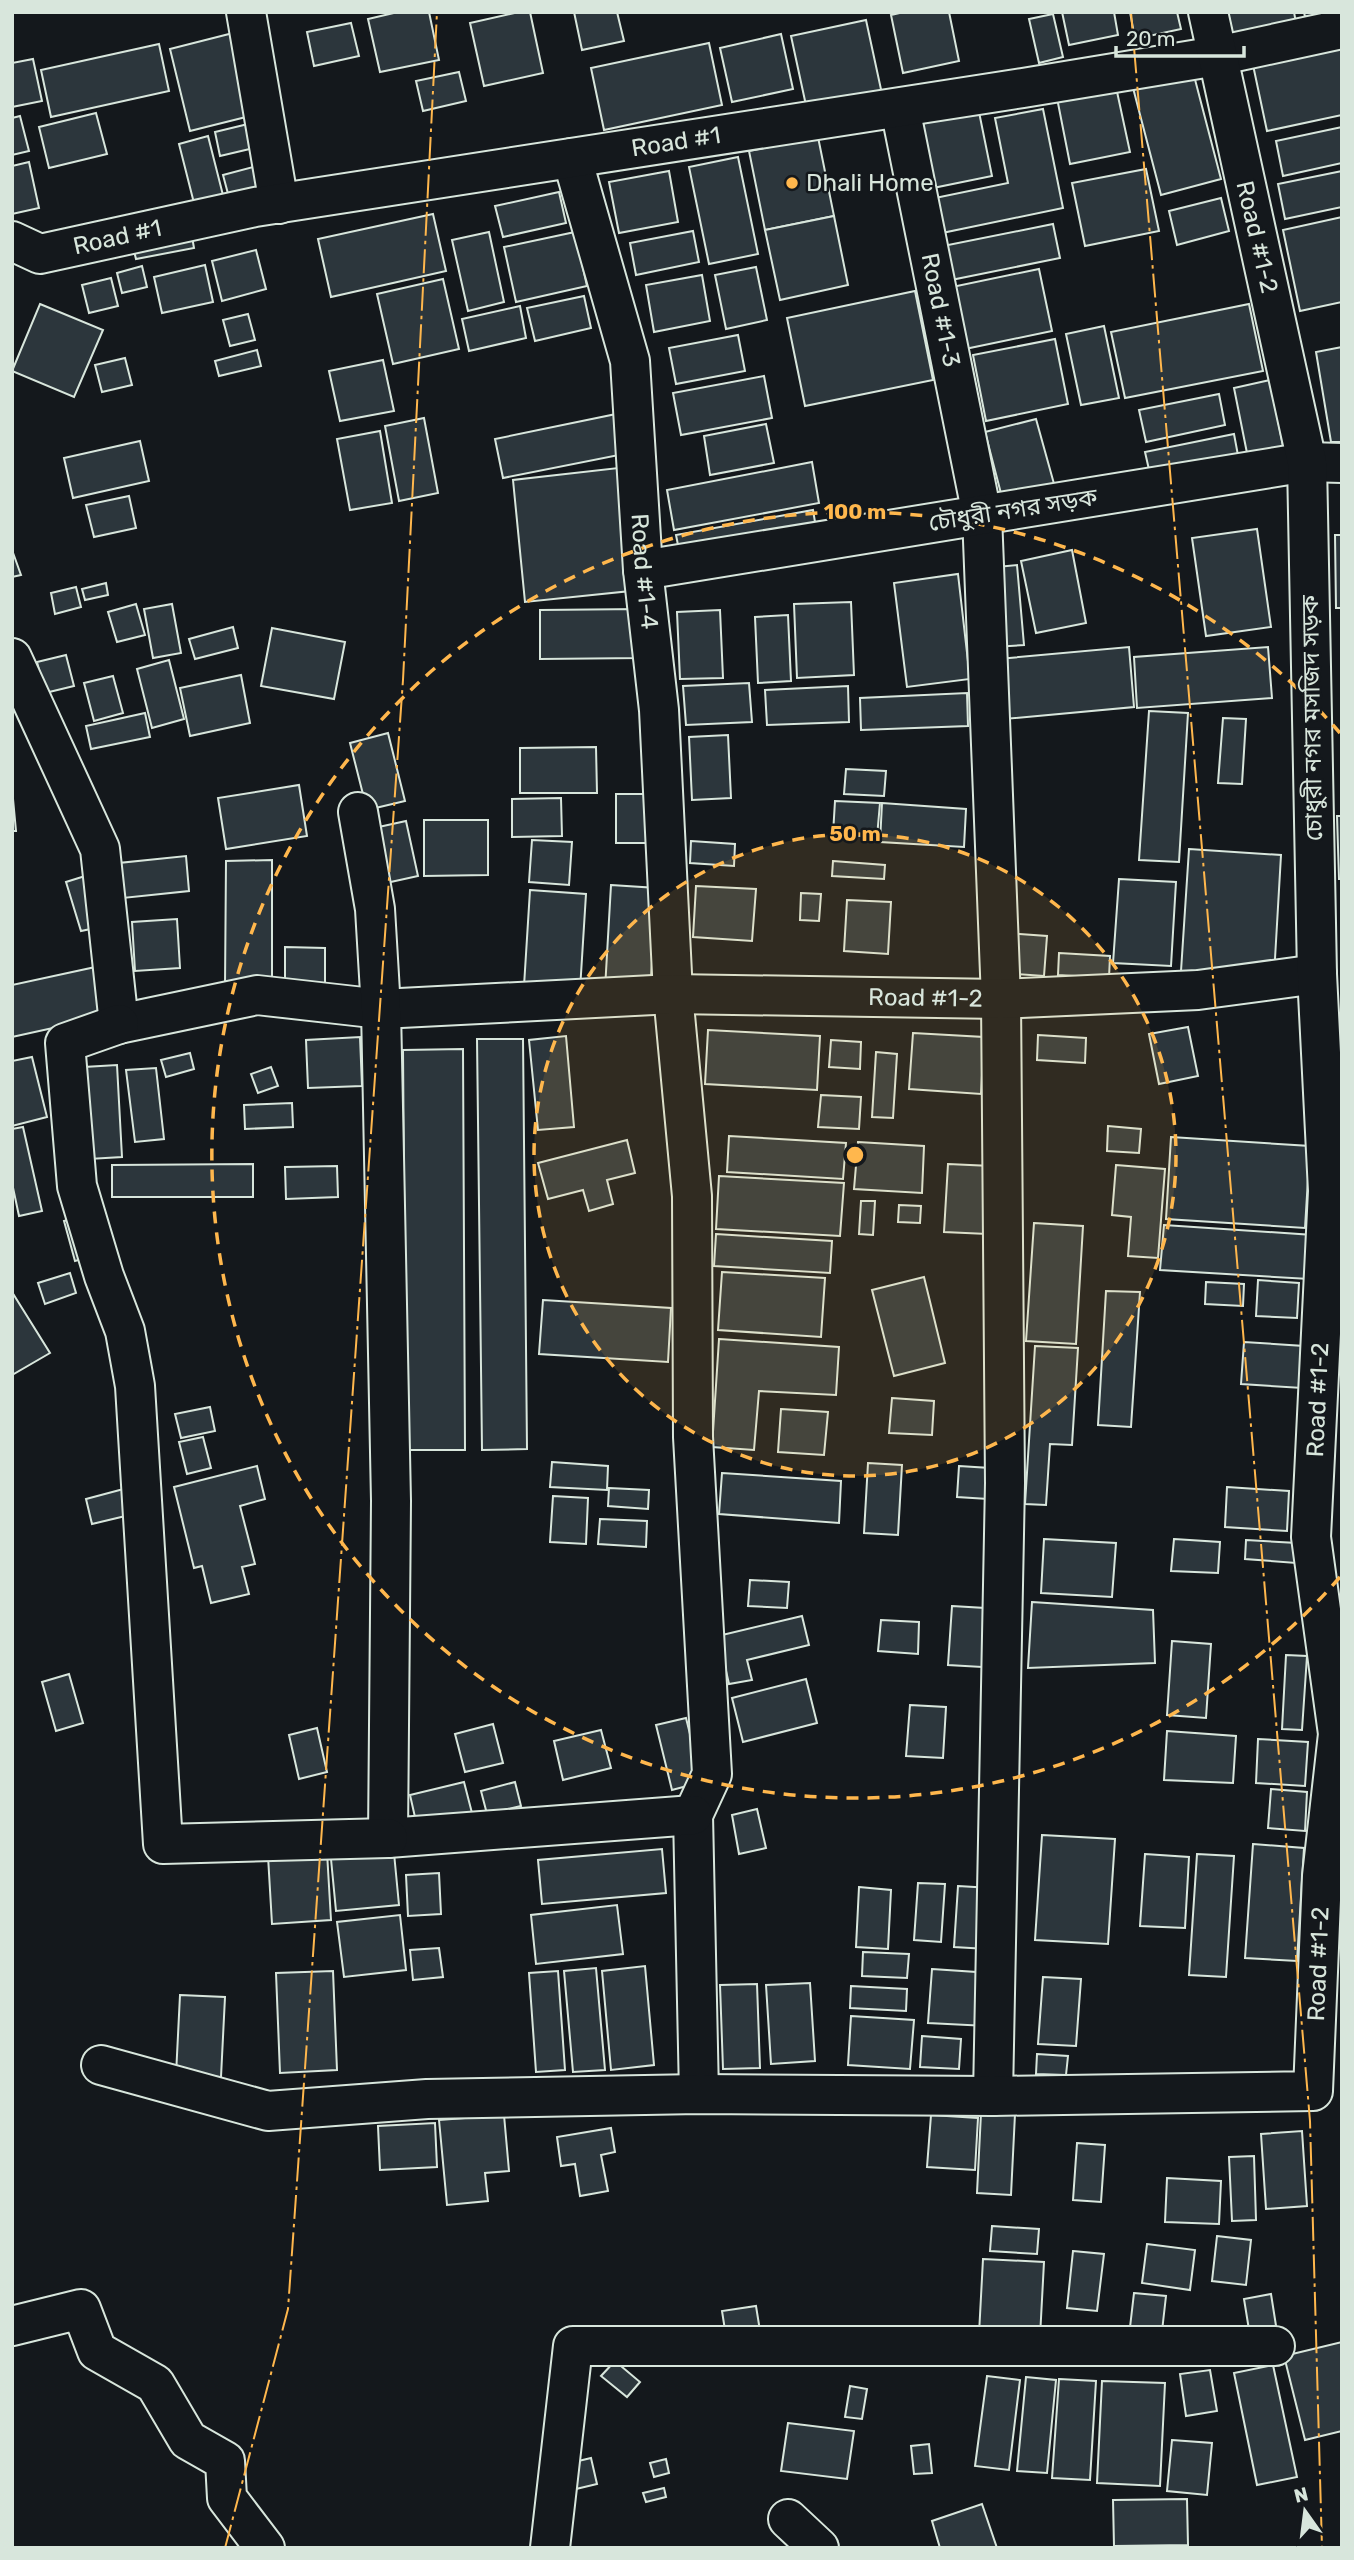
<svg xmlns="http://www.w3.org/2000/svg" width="1354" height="2560" font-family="Rubik,'Noto Sans Bengali',sans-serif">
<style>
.building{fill:#2c363c;stroke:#d8e6dc;stroke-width:2}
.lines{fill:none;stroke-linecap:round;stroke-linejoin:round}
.street-casing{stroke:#d8e6dc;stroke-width:42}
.street{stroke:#14181c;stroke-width:38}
.power{stroke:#ffb74d;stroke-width:2;stroke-dasharray:24 5 3.5 5;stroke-linecap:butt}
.ring{fill:none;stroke:#ffb74d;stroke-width:3.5;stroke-dasharray:12 9}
.poi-dot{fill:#ffb74d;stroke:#14181c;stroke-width:2.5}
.labels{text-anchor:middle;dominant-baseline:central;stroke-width:5;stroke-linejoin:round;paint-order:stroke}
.street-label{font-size:24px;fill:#d8e6dc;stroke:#14181c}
.poi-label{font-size:24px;fill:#d8e6dc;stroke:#14181c;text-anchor:start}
.centre{fill:#ffb74d;stroke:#14181c;stroke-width:3.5}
.ring-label{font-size:21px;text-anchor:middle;font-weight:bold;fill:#ffb74d;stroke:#14181c;stroke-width:5;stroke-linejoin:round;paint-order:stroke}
</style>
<rect width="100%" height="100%" fill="#14181c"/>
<g class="building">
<path d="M398 12H429L439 60 380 72 368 19Z"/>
<path d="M519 12H530L543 73 484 86 470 23Z"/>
<path d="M574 12H617L624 41 582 50Z"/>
<path d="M904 12H949L959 61 903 73 891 15Z"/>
<path d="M1062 12H1114L1118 35 1069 45Z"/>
<path d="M1130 12H1177L1181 29 1135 39Z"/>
<path d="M1228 12H1294L1296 23 1233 36Z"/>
<path d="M1304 12H1329L1305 17Z"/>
<path d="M1053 14 1063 57 1039 63 1029 19Z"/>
<path d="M866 20 882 94 807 110 791 36Z"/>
<path d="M351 23 359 56 314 66 307 32Z"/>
<path d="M233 33 254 115 190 131 170 49Z"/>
<path d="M781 34 793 89 732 102 720 48Z"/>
<path d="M709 43 722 105 604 130 591 68Z"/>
<path d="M159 44 169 91 51 117 41 70Z"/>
<path d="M1342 46V115L1267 131 1253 65Z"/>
<path d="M33 59 42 101 12 107V63Z"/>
<path d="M1192 68 1221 179 1161 195 1132 84Z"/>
<path d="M459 72 466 101 423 111 416 81Z"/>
<path d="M1116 87 1130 152 1070 164 1057 98Z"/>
<path d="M1043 109 1063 208 942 233 935 198 1008 183 995 118Z"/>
<path d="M979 112 992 176 933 188 920 124Z"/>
<path d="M96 113 107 154 49 168 39 127Z"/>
<path d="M20 116 29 151 12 155V118Z"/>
<path d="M248 124 254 148 220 156 215 132Z"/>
<path d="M1342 127V163L1283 176 1276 141Z"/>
<path d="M208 136 225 203 196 211 179 144Z"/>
<path d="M818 137 834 216 765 230 749 151Z"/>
<path d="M738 157 758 254 709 264 689 167Z"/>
<path d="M29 162 39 208 12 214V166Z"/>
<path d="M261 165 269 195 231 205 223 175Z"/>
<path d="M1146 169 1159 231 1085 246 1072 183Z"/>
<path d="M669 171 678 222 619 233 609 182Z"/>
<path d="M1342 171V207L1285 219 1278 184Z"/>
<path d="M559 192 566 223 503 237 495 206Z"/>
<path d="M1221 198 1229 231 1177 245 1169 211Z"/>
<path d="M433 214 446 271 331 297 318 239Z"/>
<path d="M834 216 848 285 780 300 765 230Z"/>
<path d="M1342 217V302L1300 311 1283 230Z"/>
<path d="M1053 224 1060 258 951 280 943 246Z"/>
<path d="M191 231 194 248 136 259 132 243Z"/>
<path d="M693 231 699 262 636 275 630 243Z"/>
<path d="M489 232 504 302 468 311 452 240Z"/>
<path d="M575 232 587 286 516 302 504 247Z"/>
<path d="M256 250 266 289 222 301 212 261Z"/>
<path d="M205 265 213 302 162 313 154 277Z"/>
<path d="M142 266 147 287 122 293 117 273Z"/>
<path d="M756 267 767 320 726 329 715 275Z"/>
<path d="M1039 269 1052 331 965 349 952 287Z"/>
<path d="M702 275 710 321 654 332 646 285Z"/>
<path d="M111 278 118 306 89 313 82 285Z"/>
<path d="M443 279 459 349 393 364 377 294Z"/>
<path d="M915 291 933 380 805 406 787 318Z"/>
<path d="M584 296 591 328 535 341 527 308Z"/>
<path d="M40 304 103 330 74 397 12 371Z"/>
<path d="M1249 304 1263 371 1125 398 1111 332Z"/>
<path d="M520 306 526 338 469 351 462 319Z"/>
<path d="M248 314 255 340 230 346 223 320Z"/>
<path d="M1104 326 1119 398 1081 405 1066 334Z"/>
<path d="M738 335 745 371 676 384 669 348Z"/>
<path d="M1055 339 1068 404 986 421 973 355Z"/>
<path d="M1342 347V442H1331L1316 352Z"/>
<path d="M257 350 261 366 219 376 215 361Z"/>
<path d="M125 358 132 385 102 392 95 365Z"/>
<path d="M383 360 394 411 340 421 329 371Z"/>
<path d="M764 376 772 418 681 435 673 393Z"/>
<path d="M1270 380 1284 451 1248 458 1234 388Z"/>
<path d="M1219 394 1225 425 1146 442 1139 410Z"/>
<path d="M621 413 629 453 503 478 495 439Z"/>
<path d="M424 418 438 493 399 501 385 426Z"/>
<path d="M1036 419 1056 491 1004 505 985 432Z"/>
<path d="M766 424 774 463 710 475 704 436Z"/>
<path d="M380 431 392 503 350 510 337 439Z"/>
<path d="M1234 434 1240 466 1152 483 1145 452Z"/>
<path d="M140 441 149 481 73 498 64 458Z"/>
<path d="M812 462 819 503 674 530 667 490Z"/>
<path d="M627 467 640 590 525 602 513 480Z"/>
<path d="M129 496 136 528 94 537 86 505Z"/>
<path d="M813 510 817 534 681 560 676 535Z"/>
<path d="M1257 529 1271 627 1206 636 1192 538Z"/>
<path d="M1335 535H1342V608H1336Z"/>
<path d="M12 550 21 575 12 577Z"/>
<path d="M1072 550 1086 623 1036 633 1021 561Z"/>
<path d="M1017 565 1024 645 994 647 987 568Z"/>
<path d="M958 574 970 679 907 687 894 583Z"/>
<path d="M106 583 108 595 85 600 82 589Z"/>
<path d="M76 587 81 607 55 614 51 593Z"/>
<path d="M851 602 854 675 797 678 794 604Z"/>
<path d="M136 604 145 635 117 642 108 612Z"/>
<path d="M172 604 181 653 153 658 144 609Z"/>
<path d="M640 609 641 658 540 659V610Z"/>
<path d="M720 610 723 678 680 679 677 612Z"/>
<path d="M788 615 791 681 758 683 755 617Z"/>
<path d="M233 627 238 648 195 659 189 639Z"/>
<path d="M272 628 345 642 334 699 261 686Z"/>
<path d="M1129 647 1134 707 993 720 987 660Z"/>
<path d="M1268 647 1272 698 1137 708 1134 657Z"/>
<path d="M66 655 74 686 45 693 37 662Z"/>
<path d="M169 660 184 719 152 728 137 669Z"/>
<path d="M241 675 250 723 190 736 180 688Z"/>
<path d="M113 676 123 713 94 721 84 683Z"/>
<path d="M749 683 752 722 686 725 683 686Z"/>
<path d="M848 686 849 722 767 725 765 690Z"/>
<path d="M967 693 968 726 861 730 860 698Z"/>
<path d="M1149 711 1188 713 1179 862 1139 860Z"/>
<path d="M145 713 150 737 91 749 86 726Z"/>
<path d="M1223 718 1246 719 1242 784 1218 783Z"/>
<path d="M388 733 405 801 367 810 350 743Z"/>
<path d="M728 735 731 798 692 800 689 737Z"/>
<path d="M596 747 597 793H520V748Z"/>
<path d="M846 769 886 771 884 796 844 794Z"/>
<path d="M299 785 307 836 226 849 218 798Z"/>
<path d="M12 788 16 831H12Z"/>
<rect x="616" y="794" width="36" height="49"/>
<path d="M561 798 562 836 512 837V799Z"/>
<path d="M835 801 880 803 877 837 833 834Z"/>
<path d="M882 803 966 809 964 847 880 842Z"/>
<path d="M1337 816H1342V879H1339Z"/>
<path d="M424 820H488V875L424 876Z"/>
<path d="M406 821 418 876 377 885 365 830Z"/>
<path d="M532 840 572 842 569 885 529 882Z"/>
<path d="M691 841 735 844 734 866 690 863Z"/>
<path d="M1189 849 1281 855 1274 976 1181 971Z"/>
<path d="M186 856 189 891 123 898 119 863Z"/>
<path d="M272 860V986H225L226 861Z"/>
<path d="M833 861 885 865 884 879 832 876Z"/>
<path d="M85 876 100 927 81 931 66 882Z"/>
<path d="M1119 879 1176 882 1171 966 1113 963Z"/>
<path d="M611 885 657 888 650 992 605 989Z"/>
<path d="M696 886 756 889 752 941 693 937Z"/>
<path d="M530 890 586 894 580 990 524 986Z"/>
<path d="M801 893 821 894 819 921 800 920Z"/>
<path d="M847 900 891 902 888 954 844 951Z"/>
<path d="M177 919 180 968 135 971 132 922Z"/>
<path d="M1006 933 1047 936 1044 976 1003 973Z"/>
<path d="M285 947 325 948V988H285Z"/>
<path d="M1059 953 1110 956 1109 978 1058 975Z"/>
<path d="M100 966 112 1015 12 1037V985Z"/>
<path d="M1188 1027 1198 1076 1159 1084 1149 1034Z"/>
<path d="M708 1030 820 1036 817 1090 705 1084Z"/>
<path d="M913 1033 984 1037 981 1094 909 1089Z"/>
<path d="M1038 1035 1086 1038 1085 1063 1037 1060Z"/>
<path d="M566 1036 574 1127 538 1130 529 1040Z"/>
<path d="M360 1037 362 1086 308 1088 306 1040Z"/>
<path d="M477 1039H523L527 1449 482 1450Z"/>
<path d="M831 1040 861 1042 860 1069 829 1067Z"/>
<path d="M463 1049 465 1450H406L403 1050Z"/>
<path d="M876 1052 897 1054 893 1118 872 1117Z"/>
<path d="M190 1053 194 1069 166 1077 161 1060Z"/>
<path d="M32 1057 47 1117 12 1126V1061Z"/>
<path d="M117 1065 122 1157 89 1159 84 1067Z"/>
<path d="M271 1067 278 1086 258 1093 251 1074Z"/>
<path d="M156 1068 164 1139 135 1142 126 1070Z"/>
<path d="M821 1095 861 1097 859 1129 818 1127Z"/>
<path d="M292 1103 293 1127 245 1129 244 1105Z"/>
<path d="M1108 1126 1141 1129 1139 1153 1107 1151Z"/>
<path d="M23 1127 42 1211 19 1216 12 1183V1129Z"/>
<path d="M729 1136 846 1143 843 1179 727 1172Z"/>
<path d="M1171 1137 1310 1146 1305 1228 1166 1219Z"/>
<path d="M627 1140 635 1173 607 1180 613 1204 589 1211 583 1190 548 1199 538 1163Z"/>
<path d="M858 1142 924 1146 922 1193 854 1189Z"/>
<path d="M253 1164V1197H112V1165Z"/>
<path d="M948 1164 991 1166 987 1234 944 1232Z"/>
<path d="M1116 1165 1165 1169 1158 1258 1128 1256 1131 1217 1112 1215Z"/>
<path d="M337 1166 338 1197 286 1199 285 1167Z"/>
<path d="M719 1176 844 1183 840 1236 716 1229Z"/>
<path d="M861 1201H875L873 1235 859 1234Z"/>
<path d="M899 1205 921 1206 920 1223 898 1222Z"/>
<path d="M82 1216 92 1256 75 1261 64 1221Z"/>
<path d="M1034 1223 1083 1226 1076 1344 1026 1341Z"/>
<path d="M1164 1225 1313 1235 1309 1279 1160 1270Z"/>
<path d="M716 1234 832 1241 830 1273 714 1266Z"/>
<path d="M722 1272 825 1278 821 1337 718 1330Z"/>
<path d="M70 1273 76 1293 45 1304 38 1283Z"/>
<path d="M924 1277 945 1363 894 1376 872 1290Z"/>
<path d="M1258 1280 1299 1283 1297 1318 1256 1316Z"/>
<path d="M1206 1282 1244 1284 1243 1306 1205 1304Z"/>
<path d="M1106 1291 1140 1292 1131 1427 1098 1425Z"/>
<path d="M12 1292 50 1353 12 1375Z"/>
<path d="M543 1300 671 1308 668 1362 539 1354Z"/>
<path d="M719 1339 839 1347 836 1395 759 1391 754 1450 712 1447Z"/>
<path d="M1244 1342 1304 1346 1302 1388 1241 1384Z"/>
<path d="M1035 1346 1078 1348 1072 1445 1050 1444 1046 1505 1025 1504Z"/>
<path d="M892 1398 934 1401 932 1435 889 1433Z"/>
<path d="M210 1407 215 1431 181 1438 175 1414Z"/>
<path d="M781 1409 828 1412 824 1455 778 1452Z"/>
<path d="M203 1437 211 1468 187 1474 179 1442Z"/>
<path d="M552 1462 608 1466 607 1490 550 1487Z"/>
<path d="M868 1463 902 1465 898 1535 864 1533Z"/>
<path d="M257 1466 265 1499 240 1506 255 1564 242 1567 249 1594 211 1603 202 1566 194 1568 174 1487Z"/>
<path d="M959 1466 990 1468 988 1499 957 1497Z"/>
<path d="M722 1473 841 1481 839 1523 719 1514Z"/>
<path d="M131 1487 138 1513 92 1524 86 1499Z"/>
<path d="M1227 1487 1289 1491 1287 1531 1225 1527Z"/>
<path d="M609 1488 649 1490 648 1509 608 1506Z"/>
<path d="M553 1496 588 1498 586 1544 550 1542Z"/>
<path d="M600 1519 647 1521 646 1547 598 1544Z"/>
<path d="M1044 1539 1116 1543 1112 1597 1041 1593Z"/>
<path d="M1174 1539 1220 1542 1218 1573 1171 1571Z"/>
<path d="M1246 1540 1297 1543 1296 1563 1245 1559Z"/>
<path d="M750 1580 789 1582 787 1608 748 1606Z"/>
<path d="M1032 1602 1153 1610 1155 1663 1028 1668Z"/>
<path d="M952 1606 985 1608 982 1667 948 1665Z"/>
<path d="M802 1616 809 1645 747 1660 752 1680 729 1684 718 1636Z"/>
<path d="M881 1620 919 1622 918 1654 878 1651Z"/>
<path d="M1172 1641 1211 1644 1206 1718 1167 1715Z"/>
<path d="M1286 1655 1307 1656 1302 1730 1282 1729Z"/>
<path d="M69 1674 83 1723 56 1731 42 1682Z"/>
<path d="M806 1679 817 1723 743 1742 732 1698Z"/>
<path d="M910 1705 946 1707 943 1758 906 1756Z"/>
<path d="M686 1718 702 1782 672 1790 656 1725Z"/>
<path d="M493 1724 503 1763 465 1772 455 1734Z"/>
<path d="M317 1728 327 1772 299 1779 289 1735Z"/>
<path d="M601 1730 611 1768 563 1780 554 1741Z"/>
<path d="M1167 1731 1236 1736 1233 1783 1164 1780Z"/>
<path d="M1258 1739 1308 1742 1305 1786 1256 1783Z"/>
<path d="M464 1782 472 1813 417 1826 410 1795Z"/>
<path d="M515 1782 521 1806 487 1814 481 1791Z"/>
<path d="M1271 1789 1307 1792 1305 1831 1268 1828Z"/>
<path d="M757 1809 766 1848 739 1854 732 1815Z"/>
<path d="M1042 1835 1115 1839 1108 1944 1035 1940Z"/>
<path d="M1253 1844 1304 1848 1297 1961 1245 1958Z"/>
<path d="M662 1849 666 1893 542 1904 538 1860Z"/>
<path d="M327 1852 331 1920 272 1924 268 1856Z"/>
<path d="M394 1853 399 1905 336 1911 331 1859Z"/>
<path d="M1145 1854 1189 1857 1185 1928 1140 1926Z"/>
<path d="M1197 1854 1234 1856 1226 1977 1189 1975Z"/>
<path d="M439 1873 441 1914 408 1916 406 1875Z"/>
<path d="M918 1883 945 1884 941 1942 914 1940Z"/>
<path d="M958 1886 991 1888 987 1949 954 1947Z"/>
<path d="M859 1887 891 1890 888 1949 856 1947Z"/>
<path d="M617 1905 623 1954 536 1964 531 1915Z"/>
<path d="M400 1915 406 1970 344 1977 337 1922Z"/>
<path d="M439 1948 443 1977 413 1980 410 1950Z"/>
<path d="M863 1952 909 1954 907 1978 862 1976Z"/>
<path d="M645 1966 654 2065 611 2070 602 1971Z"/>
<path d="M596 1968 605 2070 573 2072 564 1971Z"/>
<path d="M932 1969 991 1973 987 2026 928 2023Z"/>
<path d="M333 1971 337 2070 280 2073 276 1973Z"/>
<path d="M558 1971 565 2070 536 2072 529 1973Z"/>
<path d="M1043 1977 1081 1979 1076 2046 1038 2044Z"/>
<path d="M810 1983 815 2061 771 2064 766 1985Z"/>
<path d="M757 1984 760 2068 723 2069 720 1985Z"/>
<path d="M851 1986 907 1989 906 2011 850 2008Z"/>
<path d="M180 1995 225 1997 221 2077 176 2075Z"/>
<path d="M851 2016 914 2020 910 2069 848 2065Z"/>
<path d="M922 2036 961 2039 959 2069 920 2067Z"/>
<path d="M1037 2054 1068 2056 1066 2075 1036 2074Z"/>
<path d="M981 2113 1015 2114 1011 2195 977 2193Z"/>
<path d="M504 2115 509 2171 485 2173 488 2201 447 2205 439 2120Z"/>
<path d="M931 2115 978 2118 975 2170 927 2167Z"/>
<path d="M435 2123 437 2167 380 2170 378 2126Z"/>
<path d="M611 2128 615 2152 601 2155 608 2191 580 2196 575 2164 561 2166 557 2137Z"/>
<path d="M1302 2131 1307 2206 1266 2209 1261 2134Z"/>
<path d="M1077 2143 1105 2145 1101 2202 1073 2200Z"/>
<path d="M1254 2156 1256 2220 1232 2221 1229 2157Z"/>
<path d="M1167 2178 1221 2181 1219 2224 1165 2222Z"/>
<path d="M992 2226 1039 2229 1037 2254 990 2251Z"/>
<path d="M1217 2236 1251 2240 1246 2285 1212 2281Z"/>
<path d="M1147 2244 1195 2250 1190 2290 1142 2283Z"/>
<path d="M1073 2251 1104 2254 1097 2311 1067 2308Z"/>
<path d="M983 2259 1044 2262 1040 2337 979 2334Z"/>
<path d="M1134 2293 1166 2296 1161 2340 1129 2336Z"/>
<path d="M1271 2294 1277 2332 1250 2336 1244 2299Z"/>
<path d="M756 2306 761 2337 727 2343 722 2311Z"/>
<path d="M1342 2342V2431L1305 2440 1284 2356Z"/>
<path d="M615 2361 640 2382 627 2397 601 2376Z"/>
<path d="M1273 2365 1297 2477 1257 2485 1234 2373Z"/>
<path d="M1210 2370 1217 2411 1186 2416 1180 2374Z"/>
<path d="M987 2376 1020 2380 1009 2470 975 2466Z"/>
<path d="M1026 2377 1056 2380 1047 2473 1017 2471Z"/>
<path d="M1059 2379 1096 2381 1090 2480 1052 2478Z"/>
<path d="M1102 2381 1165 2383 1160 2486 1097 2483Z"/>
<path d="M850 2386 867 2389 862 2419 845 2417Z"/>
<path d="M788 2423 854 2431 847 2479 781 2471Z"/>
<path d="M1172 2440 1212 2443 1207 2495 1167 2491Z"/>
<path d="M929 2444 932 2473 914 2474 911 2446Z"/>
<path d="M591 2458 597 2484 576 2489 570 2463Z"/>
<path d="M666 2459 669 2473 654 2477 650 2463Z"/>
<path d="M664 2488 666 2497 646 2502 643 2493Z"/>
<path d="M1187 2499 1188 2545 1114 2546 1113 2500Z"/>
<path d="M982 2504 997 2548H940L932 2521Z"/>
</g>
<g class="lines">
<defs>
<g id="street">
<path d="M246 12 279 204"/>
<path id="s1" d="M900 108 982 515 1001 999 1005 1483 993 2096"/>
<path id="s2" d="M572 158 630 361 643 570 659 710 673 994 692 1196 693 1437 712 1774 693 1815 699 2094"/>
<path id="s3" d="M12 241 40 254 255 207 1023 88 1217 56 1342 29"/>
<path d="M643 570 1307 462 1342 463"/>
<path id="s4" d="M12 658 100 849 119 1024 257 995 381 1009 673 994 1001 999 1198 990 1317 974"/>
<path d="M358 812 375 909 381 1009 391 1501 388 1838 693 1815"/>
<path d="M119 1024 65 1043 77 1186 104 1276 125 1331 135 1386 163 1844 388 1838"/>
<path id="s5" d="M101 2065 268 2111 427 2099 699 2094 993 2096 1313 2091 1322 1876 1338 1734 1311 1537 1328 1191 1317 974 1307 462 1208 12"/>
<path d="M12 2326 81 2309 97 2351 155 2384 188 2440 225 2461 227 2498 265 2548"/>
<path d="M788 2519 819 2548"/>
<path d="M550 2548 573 2346H1275"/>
</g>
</defs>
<use href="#street" class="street-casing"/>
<use href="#street" class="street"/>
<g class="power">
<path d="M1131 12 1310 2121 1322 2548"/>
<path d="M225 2548 288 2309 403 680 437 12"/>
</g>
</g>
<circle cx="855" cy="1155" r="321" fill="#ffb74d" fill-opacity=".12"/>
<g class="ring">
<circle cx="855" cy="1155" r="321"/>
<path d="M1340 1577A643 643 0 1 1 1340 733"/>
</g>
<circle class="poi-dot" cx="792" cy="183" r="7"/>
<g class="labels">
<g class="street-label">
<text stroke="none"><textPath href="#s3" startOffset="677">Road #1</textPath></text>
<text stroke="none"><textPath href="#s3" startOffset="110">Road #1</textPath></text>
<text transform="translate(1257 237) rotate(77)">Road #1-2</text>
<text stroke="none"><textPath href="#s1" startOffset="206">Road #1-3</textPath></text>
<text transform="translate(1013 510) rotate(-9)">চৌধুরী নগর সড়ক</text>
<text stroke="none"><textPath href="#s2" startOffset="422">Road #1-4</textPath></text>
<text transform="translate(1312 718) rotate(-91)">চোধুরী নগর মসজিদ সড়ক</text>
<text stroke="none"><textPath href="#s4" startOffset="1197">Road #1-2</textPath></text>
<text stroke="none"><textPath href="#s5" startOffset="1913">Road #1-2</textPath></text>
<text stroke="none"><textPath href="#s5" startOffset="1346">Road #1-2</textPath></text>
</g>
<g class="poi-label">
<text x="806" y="183">Dhali Home</text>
</g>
</g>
<circle cx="855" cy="1155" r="10" class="centre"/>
<g class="ring-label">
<text x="855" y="519">100 m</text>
<text x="855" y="841">50 m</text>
</g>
<rect width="1354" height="2560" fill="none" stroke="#d8e6dc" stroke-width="28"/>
<g transform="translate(1305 2511) rotate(346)" stroke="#14181c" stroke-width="5" paint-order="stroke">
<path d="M0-5L12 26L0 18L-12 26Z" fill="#d8e6dc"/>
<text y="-10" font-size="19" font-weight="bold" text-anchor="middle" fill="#d8e6dc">N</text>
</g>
<path d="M1116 46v10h128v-10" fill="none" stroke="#d8e6dc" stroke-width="3.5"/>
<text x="1126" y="46" font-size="21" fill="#d8e6dc" stroke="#14181c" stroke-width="5" paint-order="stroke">20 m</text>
</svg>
